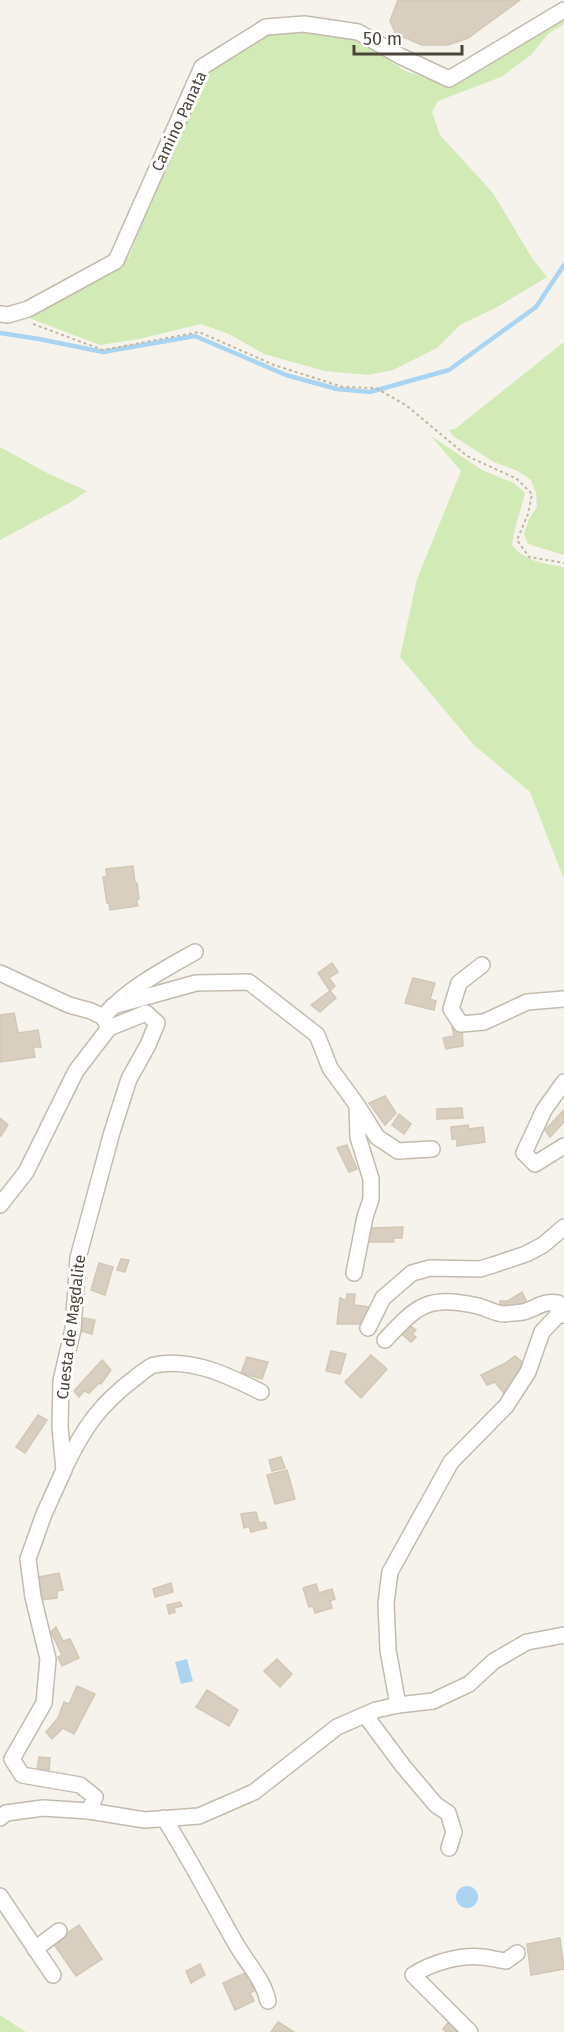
<svg xmlns="http://www.w3.org/2000/svg" width="564" height="2032" font-family="'Fira Sans',sans-serif">
<style>
.green{fill:#d2eab5}
.water{fill:#a9d4f2}
.lines{fill:none;stroke-linecap:round;stroke-linejoin:round}
.stream{stroke:#a9d4f2;stroke-width:4.5}
.building{fill:#d8cfc1;stroke:#d3c7b4;stroke-width:1.5}
.minor-casing{stroke:#c2bbae;stroke-width:18}
.path{stroke:#c4b79f;stroke-width:2;stroke-dasharray:3 3;stroke-linecap:butt}
.minor{stroke:#fff;stroke-width:15}
.labels{text-anchor:middle;dominant-baseline:central;stroke-width:6;stroke-linejoin:round;paint-order:stroke}
.street-label{font-size:16px;fill:#4b4439;stroke:#fff}
</style>
<rect width="100%" height="100%" fill="#f6f3ec"/>
<g class="green">
<path d="M564 14V24L548 34 531 55 501 77 438 101 432 112 440 135 493 193 532 258 547 277 497 307 460 325 437 348 393 370 368 375 325 371 264 354 229 334 201 324 139 339 100 345 24 316 129 257 157 179 208 74 242 47 266 36 305 29 355 37 405 71 447 85 484 69Z"/>
<path d="M564 342V555L528 544 524 534 529 519 537 507 536 493 531 480 518 471 494 462 453 436 449 430 455 429Z"/>
<path d="M431 436 482 470 514 483 525 493C521 511 514 527 512 545 524 561 545 564 564 567V879L530 792 474 745 400 657 417 579 461 471Z"/>
<path d="M0 447 49 474 87 491 71 502 0 540Z"/>
<path d="M0 2015 26 2032H0Z"/>
</g>
<g class="water">
<path d="M187 1659 193 1681 181 1684 175 1662Z"/>
<circle cx="467" cy="1897" r="11"/>
</g>
<g class="lines">
<path class="stream" d="M0 333 39 339 103 352 195 336 286 375 337 389 370 392 449 370 536 307 564 265"/>
</g>
<g class="building">
<path d="M398 0H520L468 38 448 45H422L396 34 390 21Z"/>
<path d="M133 866 135 883H137L139 899H136L138 906 110 910 109 903H107L103 877 107 876 106 869Z"/>
<path d="M332 963 338 972 329 978 335 986 330 991 318 973Z"/>
<path d="M413 978 435 983 430 999 436 1001 434 1010 405 1003Z"/>
<path d="M330 991 336 998 320 1012 311 1005Z"/>
<path d="M14 1013 18 1033 38 1030 41 1047H33L35 1057 0 1062V1015Z"/>
<path d="M452 1027 462 1028 463 1046 446 1049 443 1038 454 1036Z"/>
<path d="M385 1096 396 1113 385 1125 369 1103Z"/>
<path d="M462 1108 463 1118 437 1119V1109Z"/>
<path d="M563 1111 564 1122 550 1137 545 1130Z"/>
<path d="M399 1114 411 1124 404 1134 392 1125Z"/>
<path d="M0 1118 8 1125 1 1136H0Z"/>
<path d="M468 1125 469 1129 483 1127 485 1142 457 1146V1139H452L451 1127Z"/>
<path d="M347 1145 357 1169 349 1172 337 1148Z"/>
<path d="M403 1227 402 1238H393L394 1242H366L369 1228Z"/>
<path d="M121 1259 129 1260 125 1272 117 1270Z"/>
<path d="M99 1263 113 1267 105 1295 91 1290Z"/>
<path d="M522 1292 528 1304 500 1310V1301H508Z"/>
<path d="M347 1294H355L354 1305 369 1307 366 1324H337L340 1298 346 1301Z"/>
<path d="M84 1318 95 1320 92 1334 81 1331Z"/>
<path d="M407 1323 416 1330 412 1334 416 1337 411 1342 399 1332Z"/>
<path d="M331 1351 346 1354 340 1374 326 1371Z"/>
<path d="M371 1355 387 1369 361 1398 345 1382Z"/>
<path d="M515 1356 525 1364 506 1396 495 1382 487 1385 481 1375 504 1364Z"/>
<path d="M247 1357 268 1362 262 1379 241 1373Z"/>
<path d="M102 1360 111 1370 101 1384 99 1383 89 1393 84 1391 79 1397 74 1391Z"/>
<path d="M38 1415 47 1420 25 1453 16 1447Z"/>
<path d="M281 1457 285 1468 272 1471 269 1460Z"/>
<path d="M287 1470 295 1499 275 1504 267 1475Z"/>
<path d="M256 1512 259 1523 265 1522 267 1528 251 1532 249 1526 244 1528 241 1514Z"/>
<path d="M59 1573 63 1590 57 1591V1598L41 1600 38 1577Z"/>
<path d="M171 1583 173 1592 155 1597 153 1589Z"/>
<path d="M316 1584 319 1593 332 1589 335 1599 330 1601 332 1608 315 1613 313 1606 309 1607 303 1588Z"/>
<path d="M180 1602 182 1606 174 1608 175 1612 169 1614 167 1605Z"/>
<path d="M56 1627 63 1641 70 1639 79 1658 62 1666 58 1657 62 1655 51 1632Z"/>
<path d="M277 1659 292 1674 280 1687 264 1671Z"/>
<path d="M77 1686 95 1694 74 1734 63 1728 52 1739 46 1732 58 1718 64 1702 69 1704Z"/>
<path d="M207 1690 238 1710 229 1726 196 1707Z"/>
<path d="M39 1757 50 1758 49 1770 37 1769Z"/>
<path d="M79 1925 102 1959 76 1976 53 1943Z"/>
<path d="M560 1938 564 1969 531 1975 527 1944Z"/>
<path d="M200 1964 205 1975 191 1983 186 1971Z"/>
<path d="M247 1972 257 1989 250 1993 254 2001 235 2010 223 1983Z"/>
<path d="M450 2020 462 2032H446L443 2029Z"/>
<path d="M278 2022 294 2032H271Z"/>
</g>
<g class="lines">
<defs>
<g id="minor">
<path d="M0 314 8 315 28 309 116 261 202 67 266 27 304 24 358 32 400 56 449 79 564 10"/>
<path d="M482 965 459 983 451 1009 461 1024 484 1022 527 1002 564 999"/>
<path d="M0 973 69 1005 91 1011 103 1017"/>
<path d="M113 1006 196 983 249 982 317 1035 330 1068 357 1105 377 1137 398 1151 432 1149"/>
<path d="M109 1028 103 1017C127 989 163 970 195 952"/>
<path d="M564 1082 544 1110 524 1153 535 1164 564 1146"/>
<path d="M0 1205 26 1172 76 1071 109 1028 146 1013 157 1023 148 1045 129 1079 112 1132 78 1258 73 1329 61 1381 60 1427 64 1470 44 1514 28 1559 33 1597 48 1659 44 1703 12 1759 22 1775 80 1785 95 1797 89 1811"/>
<path d="M354 1273 365 1217 371 1199V1179L358 1137 357 1108"/>
<path d="M368 1328 383 1298 412 1273 430 1268 480 1269 493 1265 526 1254 543 1245 564 1227"/>
<path d="M385 1340C418 1305 427 1295 478 1306 486 1308 496 1314 504 1314 510 1313 517 1313 523 1312 535 1309 544 1300 558 1303V1315"/>
<path d="M64 1469C83 1429 99 1405 135 1378 140 1374 148 1367 154 1365 191 1357 229 1376 261 1392"/>
<path d="M398 1705 388 1650 386 1603 390 1572 451 1462 506 1406 528 1372 542 1332 558 1315H564"/>
<path d="M365 1715 403 1766 436 1805 448 1813 454 1832 449 1848"/>
<path d="M0 1818 6 1813 43 1808 89 1811 145 1820 199 1816 254 1792 337 1727 376 1710 398 1705 433 1701 469 1684 494 1661 527 1642 564 1635"/>
<path d="M164 1818C190 1859 212 1902 236 1944 247 1963 263 1979 268 2001"/>
<path d="M0 1896 53 1975"/>
<path d="M35 1949 59 1931"/>
<path d="M470 2032 413 1975C431 1963 461 1954 483 1957 490 1958 498 1960 506 1961L517 1953"/>
</g>
</defs>
<use href="#minor" class="minor-casing"/>
<path class="path" d="M33 324 103 350 199 332 274 365 343 387 376 388 407 406 467 456 517 479 532 494 528 514 517 540 529 557 564 563"/>
<use href="#minor" class="minor"/>
</g>
<g class="labels">
<g class="street-label">
<text transform="translate(179 121) rotate(-65)">Camino Panata</text>
<text transform="translate(71 1327) rotate(-83)">Cuesta de Magdalite</text>
</g>
</g>
<path d="M354 45v9h108v-9" fill="none" stroke="#4b4439" stroke-width="3"/>
<text x="363" y="45" font-size="18" fill="#4b4439" stroke="#ffffff" stroke-width="4.5" paint-order="stroke">50 m</text>
</svg>
